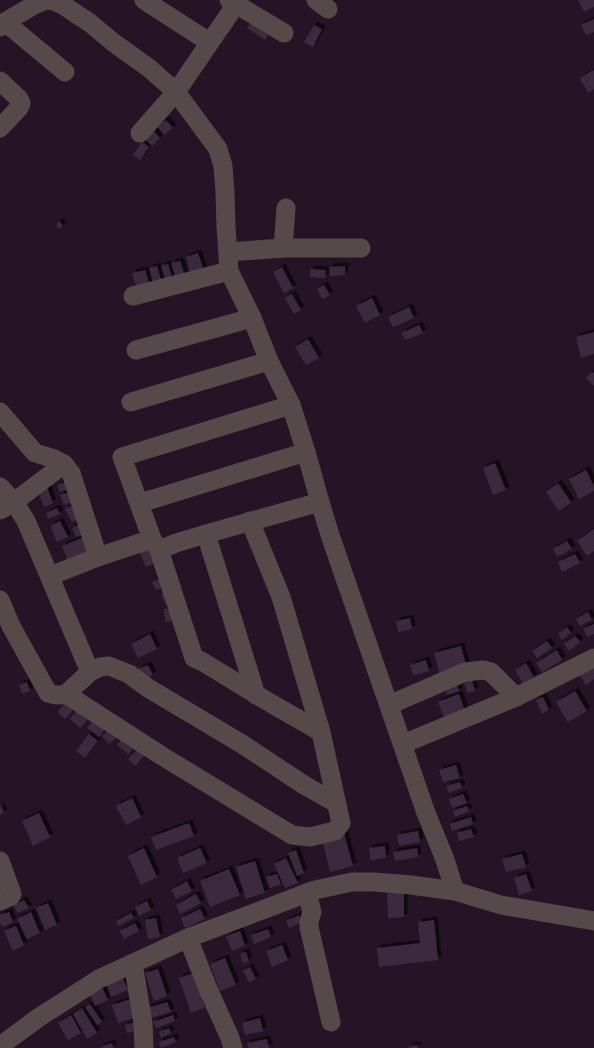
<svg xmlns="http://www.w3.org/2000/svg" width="594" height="1048" font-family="Roboto,sans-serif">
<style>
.building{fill:#3b2a3d;filter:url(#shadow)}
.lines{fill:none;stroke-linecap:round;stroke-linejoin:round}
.minor{stroke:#56494a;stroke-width:19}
</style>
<defs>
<filter id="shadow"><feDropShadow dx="3.5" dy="-3.5" stdDeviation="0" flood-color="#0009"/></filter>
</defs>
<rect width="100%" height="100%" fill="#251425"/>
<g class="building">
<path d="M578 0H594V7L584 12Z"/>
<path d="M594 19V32L586 35 581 25Z"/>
<path d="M253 20 270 32 265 40 247 28Z"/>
<path d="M314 25 322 29 313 47 304 42Z"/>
<path d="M593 70 594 72V89L588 93 580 78Z"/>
<path d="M166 120 173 128 164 135 157 126Z"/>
<path d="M152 129 160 138 152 146 143 137Z"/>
<path d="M142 142 149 147 140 160 133 155Z"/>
<path d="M59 221 63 226 59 229 56 225Z"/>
<path d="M198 253 204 271 191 275 186 257Z"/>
<path d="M180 261 185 276 176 279 171 263Z"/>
<path d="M168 264 173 280 166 282 161 266Z"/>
<path d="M157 266 162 283 154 286 149 268Z"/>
<path d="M345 266V275L330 276 329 267Z"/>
<path d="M282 267 293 288 284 293 273 272Z"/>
<path d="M310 269 326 270 325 278 310 277Z"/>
<path d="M145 270 150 286 137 289 132 273Z"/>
<path d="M324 285 330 295 322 299 317 289Z"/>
<path d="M292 294 301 310 294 314 285 298Z"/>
<path d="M372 298 380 315 365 323 356 306Z"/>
<path d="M409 307 414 318 393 327 388 317Z"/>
<path d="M419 325 423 333 405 340 401 333Z"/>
<path d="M594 332V354L581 358 576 337Z"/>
<path d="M308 339 319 358 306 365 295 347Z"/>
<path d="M592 372 594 373V386L586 378Z"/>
<path d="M495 463 506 490 493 495 483 468Z"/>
<path d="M586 470 594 486V491L579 499 569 479Z"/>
<path d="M68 481 71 488 60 492 57 485Z"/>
<path d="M558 483 571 502 559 511 546 492Z"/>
<path d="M47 487 53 503 44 507 38 491Z"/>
<path d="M72 491 75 501 64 505 60 495Z"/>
<path d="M75 504 81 517 72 522 65 509Z"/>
<path d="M57 508 60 514 48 519 46 513Z"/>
<path d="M60 521 68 537 57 542 50 526Z"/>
<path d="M85 523 89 532 76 537 72 528Z"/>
<path d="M594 529V551L587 556 577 541Z"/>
<path d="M89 535 95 549 68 561 62 546Z"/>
<path d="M567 541 572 549 557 557 553 549Z"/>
<path d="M147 544 155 563 146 567 138 548Z"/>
<path d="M575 554 580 563 562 572 558 562Z"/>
<path d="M163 577 167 586 156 590 152 582Z"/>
<path d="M168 592 172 602 166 605 161 594Z"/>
<path d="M174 608 175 621 165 622 164 609Z"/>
<path d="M588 612 592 620 580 626 576 619Z"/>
<path d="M410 618 412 629 398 632 396 621Z"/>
<path d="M594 624V634L587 637 583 629Z"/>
<path d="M567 627 571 633 562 640 558 634Z"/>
<path d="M150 634 157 649 138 658 131 644Z"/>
<path d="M575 636 580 642 569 651 564 644Z"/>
<path d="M547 641 552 648 537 658 532 651Z"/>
<path d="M461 646 467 668 440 675 434 653Z"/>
<path d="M557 650 562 660 542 672 536 663Z"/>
<path d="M426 660 429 671 413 675 410 665Z"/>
<path d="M526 663 534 677 523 684 515 670Z"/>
<path d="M148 665 153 675 143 680 138 669Z"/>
<path d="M594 665V679L586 685 579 675Z"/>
<path d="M472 680 475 691 467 693 464 682Z"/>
<path d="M27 682 30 691 22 694 19 685Z"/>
<path d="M457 684 459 691 447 695 445 687Z"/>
<path d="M575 691 587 711 568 722 556 702Z"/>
<path d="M459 694 466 714 446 722 438 702Z"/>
<path d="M543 697 549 710 542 714 536 700Z"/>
<path d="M67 701 75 708 65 719 57 712Z"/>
<path d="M80 707 91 716 80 728 70 719Z"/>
<path d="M95 718 107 727 99 737 87 728Z"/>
<path d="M112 727 119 735 109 744 102 736Z"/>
<path d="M89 734 98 741 85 758 76 751Z"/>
<path d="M124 736 135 746 128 754 117 745Z"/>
<path d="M140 747 147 753 135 766 128 759Z"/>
<path d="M456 765 460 778 443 782 439 770Z"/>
<path d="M460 782 462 788 449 793 446 786Z"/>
<path d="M463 794 467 803 452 808 449 799Z"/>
<path d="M132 798 141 817 126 825 116 806Z"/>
<path d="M0 805 4 813 0 815Z"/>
<path d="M467 806 469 811 455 817 453 811Z"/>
<path d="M39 813 50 837 33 846 22 821Z"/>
<path d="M471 817 473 824 452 831 450 824Z"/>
<path d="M189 823 194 836 156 850 151 837Z"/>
<path d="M471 829 474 837 459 841 457 833Z"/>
<path d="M418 831 420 842 399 846 397 835Z"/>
<path d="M344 833 353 866 330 872 322 839Z"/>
<path d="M385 846 386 858 370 860 369 848Z"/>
<path d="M144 848 157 877 141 885 128 856Z"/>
<path d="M200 848 207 863 183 873 177 858Z"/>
<path d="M417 848 418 857 395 861 393 852Z"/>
<path d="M296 850 304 873 297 876 288 853Z"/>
<path d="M522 854 526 867 506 872 502 859Z"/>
<path d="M286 858 298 883 285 888 274 864Z"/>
<path d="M255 861 265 893 246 899 236 867Z"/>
<path d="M229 869 240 895 210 907 200 881Z"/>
<path d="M277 874 281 884 270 888 266 877Z"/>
<path d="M526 874 532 891 519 895 514 878Z"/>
<path d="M187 881 192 891 176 899 171 890Z"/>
<path d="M404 885V917L388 918 387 886Z"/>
<path d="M196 894 201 903 180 914 176 905Z"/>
<path d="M24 900 29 908 18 913 13 905Z"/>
<path d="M147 901 151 910 139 916 135 907Z"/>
<path d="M48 903 57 925 45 930 36 908Z"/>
<path d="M200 909 205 919 185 928 181 918Z"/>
<path d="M9 912 13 922 2 927 0 922V915Z"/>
<path d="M31 912 40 933 27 939 17 919Z"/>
<path d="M131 913 134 918 118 926 116 921Z"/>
<path d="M299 915 302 922 289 928 286 921Z"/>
<path d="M156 918 160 937 148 939 145 920Z"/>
<path d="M434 920 438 960 379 967 377 948 420 943 418 922Z"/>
<path d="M135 923 139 931 124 939 120 931Z"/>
<path d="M16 926 24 945 13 951 4 931Z"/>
<path d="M268 929 271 937 254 944 251 935Z"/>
<path d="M240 931 245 946 232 951 226 936Z"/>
<path d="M282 945 288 960 272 967 266 951Z"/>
<path d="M246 952 249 962 243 963 240 954Z"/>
<path d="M225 958 236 985 220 991 210 964Z"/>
<path d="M250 967 256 979 249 982 243 971Z"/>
<path d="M158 969 167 996 154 1001 145 973Z"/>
<path d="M193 973 205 1008 191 1013 179 978Z"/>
<path d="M121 974 128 990 111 997 105 981Z"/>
<path d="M102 987 108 1000 95 1006 89 993Z"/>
<path d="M134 998 140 1016 118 1023 112 1005Z"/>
<path d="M167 1002 171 1012 150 1018 147 1008Z"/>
<path d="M90 1004 102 1022 97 1025 85 1007Z"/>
<path d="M82 1008 97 1033 87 1039 73 1014Z"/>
<path d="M71 1015 81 1033 68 1040 58 1023Z"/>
<path d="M173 1015 175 1021 156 1028 153 1022Z"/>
<path d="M260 1018 263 1031 245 1035 242 1023Z"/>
<path d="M139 1021 141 1029 127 1033 125 1025Z"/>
<path d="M169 1028 171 1033 161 1038 159 1032Z"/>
<path d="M174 1037 176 1042 161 1048 159 1042Z"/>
<path d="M267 1039 269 1048H248L247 1043Z"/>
<path d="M111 1043 114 1048H100Z"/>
<path d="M417 1045 418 1048H409L408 1047Z"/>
</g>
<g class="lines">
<g class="minor">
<path d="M144 0 209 42"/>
<path d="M229 0 284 33"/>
<path d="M239 0 176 92 218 149 223 166 225 192 226 226 229 271 252 318 269 361 291 405 306 452 320 502 330 535 426 813 444 857 455 891"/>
<path d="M316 0 328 9"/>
<path d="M5 22 65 72"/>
<path d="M0 27 5 22 34 5 43 1 52 0 63 5 90 23 114 43 149 68 176 92 140 133"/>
<path d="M0 81 19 99 21 103 19 108 0 128"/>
<path d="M283 248 286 208"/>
<path d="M228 252 283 248H361"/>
<path d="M133 296 229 271"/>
<path d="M136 350 252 318"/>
<path d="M131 402 269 361"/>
<path d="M291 405 122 457 152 539 159 550 194 658 203 662 272 704 321 732"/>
<path d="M0 412 35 453 52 458 64 464 71 473 98 557"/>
<path d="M0 487 14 502 64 464"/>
<path d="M140 503 306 452"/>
<path d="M0 510 14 502 26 521 90 672"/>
<path d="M206 534 256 695"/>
<path d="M159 550 176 543 206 534 320 502"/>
<path d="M50 576 98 557 152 539"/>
<path d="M0 600 11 626 48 693C54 695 60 696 66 694L90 672 100 667 109 666 129 674 148 688 242 744 304 785 336 803"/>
<path d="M66 694 162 756 292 835 310 837 335 831 341 823 321 732 281 597 250 521"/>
<path d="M389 705 465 672 483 670 491 672 516 697"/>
<path d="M403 744 516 697 594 658"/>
<path d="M0 861 12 894 11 896 0 901"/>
<path d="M307 893 312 912 309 922V927L331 1022"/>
<path d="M188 938 208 989 230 1038 233 1048"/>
<path d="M133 963 143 1023 144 1048"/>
<path d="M0 1046 38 1018 99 979 188 938 315 890 352 882H374L411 885 455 891 501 905 594 921"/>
</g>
</g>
</svg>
